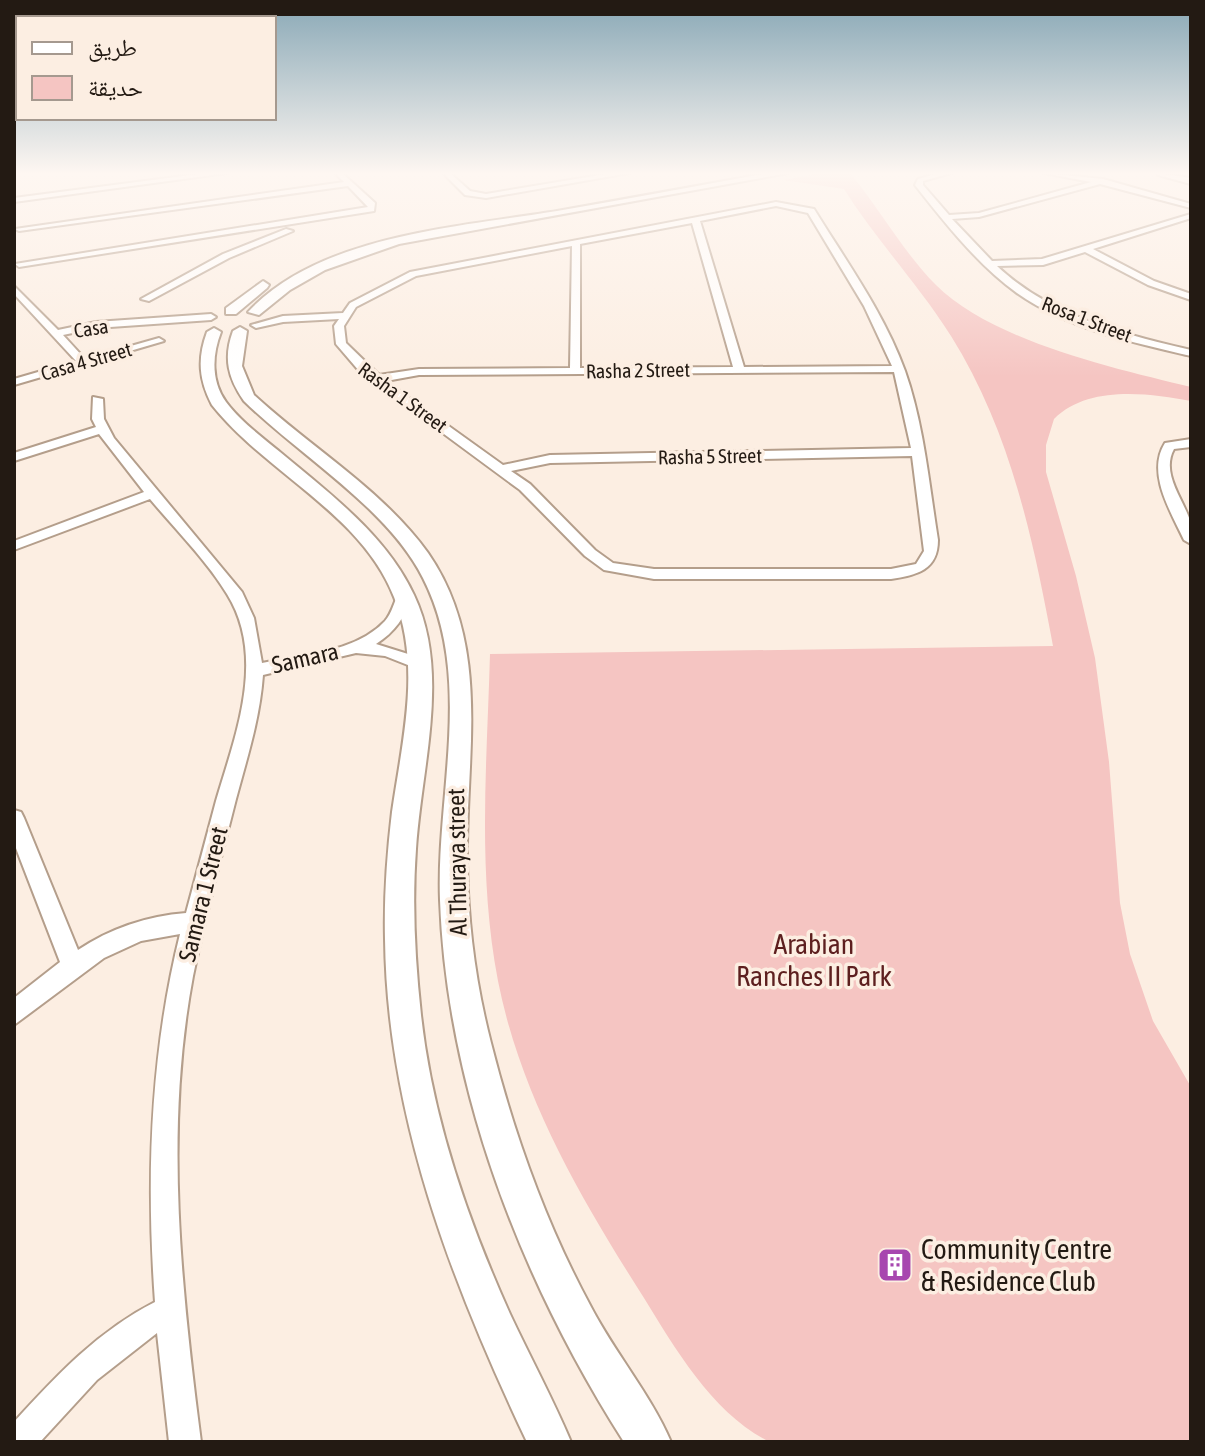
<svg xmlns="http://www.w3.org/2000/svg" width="1205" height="1456" font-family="'Asap Condensed','Noto Naskh Arabic',sans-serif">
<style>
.green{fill:#f5c5c2}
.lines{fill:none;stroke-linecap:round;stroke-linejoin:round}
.street-casing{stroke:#b49e8b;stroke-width:4}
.secondary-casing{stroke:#b49e8b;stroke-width:4}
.street{fill:#fff;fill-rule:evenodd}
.secondary{fill:#fff;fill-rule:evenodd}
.labels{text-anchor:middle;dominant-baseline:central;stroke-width:7;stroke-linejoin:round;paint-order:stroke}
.far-street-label{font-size:20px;fill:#231a13;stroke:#fceee2}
.street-label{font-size:24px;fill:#231a13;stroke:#fceee2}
.near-park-label{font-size:28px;fill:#5d1f1f;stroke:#fceee2}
.near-poi-label{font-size:28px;fill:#231a13;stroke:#fceee2;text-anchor:start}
</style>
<rect width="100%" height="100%" fill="#fceee2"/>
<path class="green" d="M822 173H850C880 209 903 252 936 285 992 341 1116 369 1191 387V401C1148 393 1088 385 1054 419L1046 445V472L1076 576 1095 658 1109 762 1120 903 1130 954 1153 1021 1191 1087V1442H770C714 1415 676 1350 644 1298 581 1199 521 1097 498 981 477 872 487 763 490 654L1053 646C1033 538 1010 430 951 336 919 285 876 240 844 189L783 180Z"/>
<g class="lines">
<defs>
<g id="street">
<path d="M206 173H227L14 202V198Z"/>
<path d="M335 173H342L375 203 374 211 19 267 15 264 368 207 348 186 19 231 15 229 344 182Z"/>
<path d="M443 173H450L470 191 486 194 612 173H629L486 198 465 195Z"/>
<path d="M939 173H951L923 181V185L949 215 979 213 1091 182 1044 173 1103 179 1191 204V208L1100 184 979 217 952 219 992 261 1042 259 1191 214V218L1093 249 1154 281 1191 294V300L1148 285 1085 252 1043 265 997 266C1050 316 1122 334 1191 350V356C1132 342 1068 329 1017 293 978 265 945 223 915 185L918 179Z"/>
<path d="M776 202 814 209C846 261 884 313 905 371 924 425 929 484 938 540 938 570 917 575 891 579H654L604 570 585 556 520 490 360 372 336 344 334 326 339 319 283 322 256 328 251 325 283 316 343 313 350 303 410 272ZM776 206 808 213 864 306 892 366 744 367 700 221ZM692 223 733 367 580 368V244ZM572 246 570 368 419 369 379 375 346 343 344 326 356 307 416 276ZM894 372 911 448 550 455 503 465 386 381 419 375ZM912 456 924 551 916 564 891 569H654L613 563 595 550 530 484 511 471 550 463Z"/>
<path d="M286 229 293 231 229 258 149 301 141 299 223 254Z"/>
<path d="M14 286 58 330 96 322 211 314 216 317 211 320 96 328 63 335 85 359 159 338 164 341 14 385V379L76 361 14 294Z"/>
<path d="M93 397 103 399 104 419 114 438 242 592 254 618 262 663C303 654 355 653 385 621 392 613 394 602 399 592L404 591 412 596C405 617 395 632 376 644L424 659 426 663 418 669 385 656 356 653 263 675C260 718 247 758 236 799 221 858 205 917 193 976 164 1130 181 1288 201 1442H169L157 1333 97 1380 40 1442H14V1422C57 1375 98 1331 155 1302 146 1178 150 1055 180 934L141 941 104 958 14 1025V998L60 962 14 843V810L21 812 24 818 78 950C111 928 147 916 186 913 196 876 206 839 216 801 235 736 267 658 227 594 207 561 175 529 150 499L14 550V541L144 492 99 434 14 461V453L96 427 92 419Z"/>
<path d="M1191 439V447L1174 449C1160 474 1185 501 1191 524 1192 530 1191 538 1191 544L1184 540C1171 512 1146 473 1165 443Z"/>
</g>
<g id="secondary">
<path d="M768 173H788L399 244 325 270 290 290 259 315 248 312C319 235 459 227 557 211 627 199 697 186 768 173Z"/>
<path d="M1157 173 1191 178V184L1158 175Z"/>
<path d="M263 281 269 285 267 288 236 314H226V308Z"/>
<path d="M240 327 247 331 242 366 254 395C310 447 383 490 428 553 493 647 465 758 467 864 468 924 476 985 491 1043 514 1134 546 1224 591 1307 615 1353 651 1395 671 1442H624C522 1282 447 1091 440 900 436 795 474 677 423 578 388 508 300 456 244 401 228 378 223 358 233 331Z"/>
<path d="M214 328 221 332C212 355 211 381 226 402 240 421 262 437 280 452 329 493 386 535 414 595 451 673 421 768 416 849 412 905 415 960 421 1015 432 1117 468 1221 510 1314 530 1357 553 1399 571 1442H527C452 1284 387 1116 385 939 384 897 387 854 392 812 402 742 422 666 394 597 361 513 266 473 212 405 199 380 197 359 207 332Z"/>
</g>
</defs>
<use href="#street" class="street-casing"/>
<use href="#secondary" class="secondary-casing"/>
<use href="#street" class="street"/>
<use href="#secondary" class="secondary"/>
</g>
<linearGradient id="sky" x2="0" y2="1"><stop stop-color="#89a8b6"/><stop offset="0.46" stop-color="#fef7f2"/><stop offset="1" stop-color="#fef7f2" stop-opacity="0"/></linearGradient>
<rect width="1205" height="377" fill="url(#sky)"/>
<defs>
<symbol id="building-square" viewBox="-11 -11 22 22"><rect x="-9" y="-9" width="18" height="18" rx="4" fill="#a747af" stroke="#fceee2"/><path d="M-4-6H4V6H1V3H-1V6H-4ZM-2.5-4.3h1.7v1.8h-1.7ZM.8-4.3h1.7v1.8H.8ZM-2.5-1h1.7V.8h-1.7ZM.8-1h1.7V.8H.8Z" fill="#fff"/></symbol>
</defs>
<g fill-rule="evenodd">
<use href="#building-square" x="875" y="1245" width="40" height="40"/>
</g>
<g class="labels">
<g class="far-street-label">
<text transform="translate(1087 319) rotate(21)">Rosa 1 Street</text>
<text transform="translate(91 328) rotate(-9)">Casa</text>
<text transform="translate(86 361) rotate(-16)">Casa 4 Street</text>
<text transform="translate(638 370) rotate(-1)">Rasha 2 Street</text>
<text transform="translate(403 397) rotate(36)">Rasha 1 Street</text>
<text transform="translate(710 456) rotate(-1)">Rasha 5 Street</text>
</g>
<g class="street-label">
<text transform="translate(305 658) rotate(-13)">Samara</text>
<text transform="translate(457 862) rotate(-91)">Al Thuraya street</text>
<text transform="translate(203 894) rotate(-76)">Samara 1 Street</text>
</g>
<g class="near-park-label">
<text x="814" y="944">Arabian<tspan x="814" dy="32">Ranches II Park</tspan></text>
</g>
<g class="near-poi-label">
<text x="921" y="1249">Community Centre<tspan x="921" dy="32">&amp; Residence Club</tspan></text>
</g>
</g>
<rect width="1205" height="1456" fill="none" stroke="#231a13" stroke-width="32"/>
<rect x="16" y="16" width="260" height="104" fill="#fceee2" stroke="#a5998f" stroke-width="2"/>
<rect x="32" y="42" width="40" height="12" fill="#ffffff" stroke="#a5998f" stroke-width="2"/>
<text x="88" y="56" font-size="24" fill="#231a13">طريق</text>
<rect x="32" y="76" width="40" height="24" fill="#f5c5c2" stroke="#a5998f" stroke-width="2"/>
<text x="88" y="96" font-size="24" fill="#231a13">حديقة</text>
</svg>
